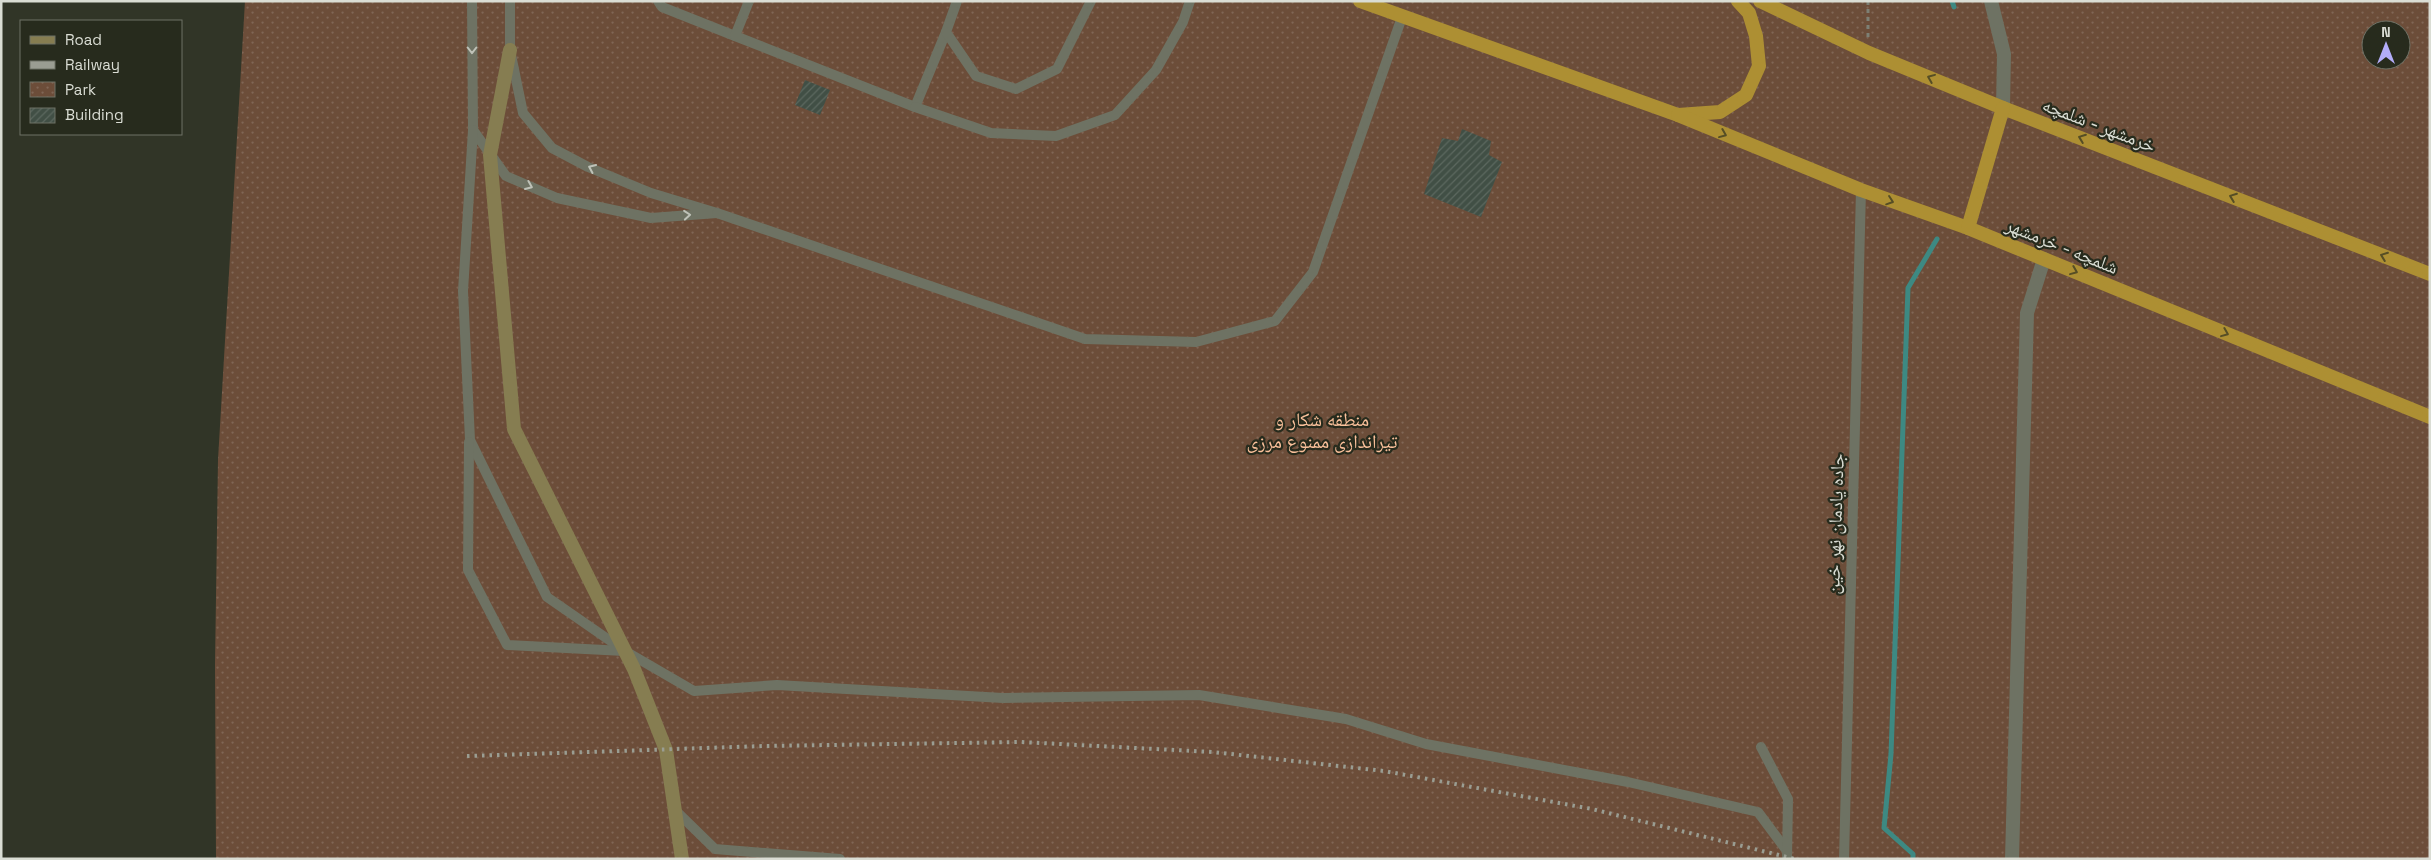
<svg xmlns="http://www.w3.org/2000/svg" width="2431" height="860" font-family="'Space Grotesk','Noto Naskh Arabic',sans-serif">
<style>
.park{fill:url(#park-dots);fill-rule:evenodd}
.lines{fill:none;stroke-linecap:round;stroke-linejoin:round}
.stream{stroke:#3d8982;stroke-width:5}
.building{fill:url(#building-hatch)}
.path{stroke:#7d8075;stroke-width:3;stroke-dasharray:4 4;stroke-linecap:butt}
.service{stroke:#6e7263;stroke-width:10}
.minor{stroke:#6e7263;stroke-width:14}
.secondary{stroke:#867d51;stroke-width:14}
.trunk{stroke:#ad8f33;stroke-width:14}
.rail{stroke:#9a9d92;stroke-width:4;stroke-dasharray:2.5 5;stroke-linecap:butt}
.oneway{stroke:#bfc2b8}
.oneway2{stroke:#564e25}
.labels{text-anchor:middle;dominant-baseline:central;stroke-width:4.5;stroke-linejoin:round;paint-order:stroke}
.street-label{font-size:19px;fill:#daddd4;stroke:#272b1d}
.park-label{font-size:19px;fill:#fbc19b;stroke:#272b1d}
</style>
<defs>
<pattern id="park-dots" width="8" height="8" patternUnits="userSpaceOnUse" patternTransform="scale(1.25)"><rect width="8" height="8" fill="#6c4d39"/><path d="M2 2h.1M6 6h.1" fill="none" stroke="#806655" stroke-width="1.8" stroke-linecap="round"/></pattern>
<pattern id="building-hatch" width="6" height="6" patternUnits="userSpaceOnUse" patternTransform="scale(1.25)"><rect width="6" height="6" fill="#414f45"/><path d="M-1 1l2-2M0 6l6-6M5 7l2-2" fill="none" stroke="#5c685f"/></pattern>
</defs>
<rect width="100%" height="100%" fill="#313527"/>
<path class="park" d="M245 1H2430V859H216L215 665 218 460ZM2371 30H2401V60H2371Z"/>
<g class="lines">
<g class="stream">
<path d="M1952 1 1954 7"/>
<path d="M1913 859V854L1884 828 1891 754 1908 288 1937 239"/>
</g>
</g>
<g class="building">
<path d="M805 80 830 90 820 115 795 105Z"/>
<path d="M1462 129 1491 141 1489 155 1502 162 1481 217 1424 194 1442 138 1458 141Z"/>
</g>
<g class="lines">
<path class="path" d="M1868 1V37"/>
<g class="service">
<path d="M472 1 473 130 506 176 557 198 651 218 717 213 651 193 588 167 552 148 523 113 510 50V1"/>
<path d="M658 1 662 7 735 36"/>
<path d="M749 1 735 36 915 107 946 32"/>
<path d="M957 1 946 32 976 76 1016 89 1057 69 1091 1"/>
<path d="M915 107 991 133 1056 136 1115 115 1156 70 1183 22 1190 1"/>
<path d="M473 130 463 291 470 440 547 597 625 651 694 691 777 685 1003 698 1199 695 1346 719 1426 744 1628 782 1758 812 1787 851"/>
<path d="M717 213 1085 339 1196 342 1275 321 1313 272 1402 17"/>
<path d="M469 442 468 570 507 645 624 651"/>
<path d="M1761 747 1788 799 1787 859"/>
<path d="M674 809 715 849 840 859"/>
<path d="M1844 859 1861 190"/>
</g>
<g class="minor">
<path d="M1991 1 2004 54 2003 108"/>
<path d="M2012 859 2027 313 2044 259"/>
</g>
<path class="secondary" d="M510 50 490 155 514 429 634 669 666 750 682 859"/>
<g class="trunk">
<path d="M1360 1 1678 115 1720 112 1746 95 1759 66 1756 36 1749 13 1738 1"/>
<path d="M1760 1 1869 53 2003 108 2430 274"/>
<path d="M1678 115 1861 190 1968 228 2430 417"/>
<path d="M1968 228 2003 108"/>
</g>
<path class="rail" d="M467 756 765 746 1021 742 1213 752 1384 771 1592 809 1795 859"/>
</g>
<defs><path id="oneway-chevron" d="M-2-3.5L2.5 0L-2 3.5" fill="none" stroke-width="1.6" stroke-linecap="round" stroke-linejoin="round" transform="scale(1.25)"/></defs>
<g class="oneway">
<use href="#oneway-chevron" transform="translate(472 50) rotate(90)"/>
<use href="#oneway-chevron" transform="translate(592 168) rotate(-156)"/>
<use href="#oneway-chevron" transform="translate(529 186) rotate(23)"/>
<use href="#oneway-chevron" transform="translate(687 215) rotate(-5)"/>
</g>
<g class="oneway2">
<use href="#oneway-chevron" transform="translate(1931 78) rotate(-158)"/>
<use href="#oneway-chevron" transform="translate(1723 134) rotate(22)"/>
<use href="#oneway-chevron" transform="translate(2082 138) rotate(-159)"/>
<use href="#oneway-chevron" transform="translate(2233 197) rotate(-159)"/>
<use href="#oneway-chevron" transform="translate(1890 201) rotate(19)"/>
<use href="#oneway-chevron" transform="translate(2384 256) rotate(-159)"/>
<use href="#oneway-chevron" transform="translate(2074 271) rotate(22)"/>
<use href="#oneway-chevron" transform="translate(2225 333) rotate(22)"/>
</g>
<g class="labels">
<g class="street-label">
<text transform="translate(2099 125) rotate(21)">خرمشهر - شلمچه</text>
<text transform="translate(2062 246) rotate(22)">شلمچه - خرمشهر</text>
<text transform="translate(1835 524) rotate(-88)">جاده یادمان نهر خین</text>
</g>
<g class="park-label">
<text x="1322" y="419">منطقه شکار و<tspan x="1322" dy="22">تیراندازی ممنوع مرزی</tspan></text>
</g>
</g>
<rect width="2431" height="860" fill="none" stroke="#daddd4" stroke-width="5"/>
<rect x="20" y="20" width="162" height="115" fill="#272b1d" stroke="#6f7266"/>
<rect x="30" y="36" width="25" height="8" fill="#867d51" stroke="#6f7266"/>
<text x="65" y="45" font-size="15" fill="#daddd4">Road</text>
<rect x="30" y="61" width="25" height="8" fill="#9a9d92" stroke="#6f7266"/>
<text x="65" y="70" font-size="15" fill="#daddd4">Railway</text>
<rect x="30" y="82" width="25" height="15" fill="url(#park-dots)" stroke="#6f7266"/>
<text x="65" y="95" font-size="15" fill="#daddd4">Park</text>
<rect x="30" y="108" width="25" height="15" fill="url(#building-hatch)" stroke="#6f7266"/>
<text x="65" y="120" font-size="15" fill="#daddd4">Building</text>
<g transform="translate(2386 45)"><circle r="24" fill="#272b1d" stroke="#6f7266"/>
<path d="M0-4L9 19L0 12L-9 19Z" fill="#b3adf9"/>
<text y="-8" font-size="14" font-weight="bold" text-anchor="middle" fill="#daddd4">N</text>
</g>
</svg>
